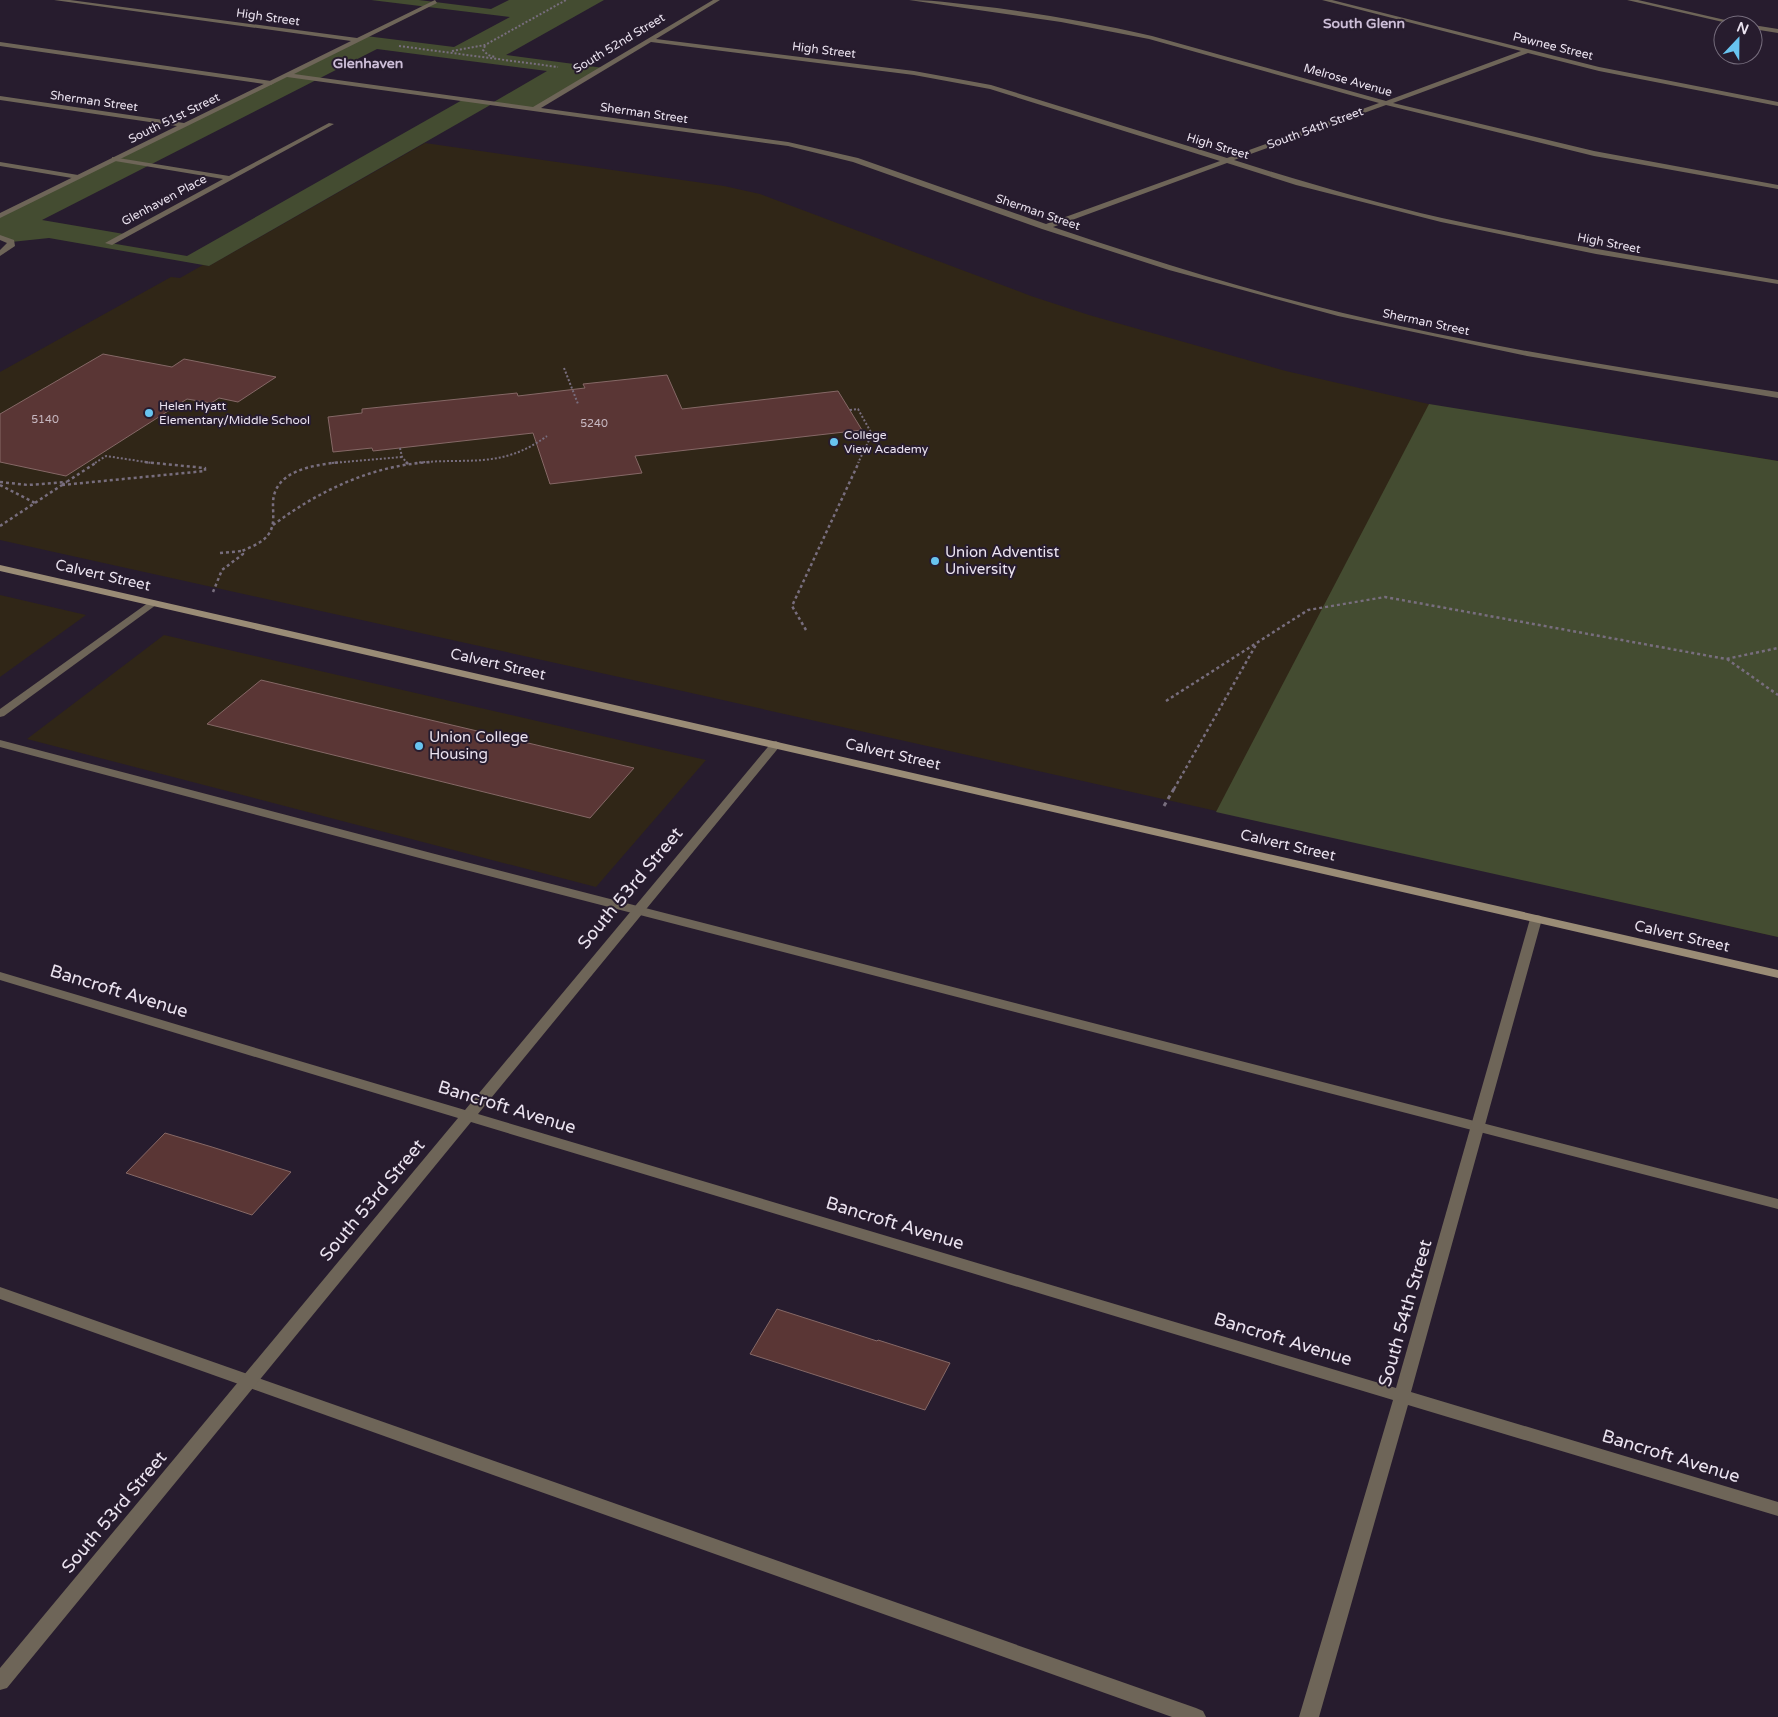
<svg xmlns="http://www.w3.org/2000/svg" width="1778" height="1717" font-family="'Varela Round',sans-serif">
<style>
.education{fill:#302617}
.green{fill:#444c31;fill-rule:evenodd}
.building{fill:#5a3635;stroke:#856866}
.lines{fill:none;stroke-linecap:round;stroke-linejoin:round}
.path-far2{stroke:#786e7e;stroke-width:2;stroke-dasharray:2 2;stroke-linecap:butt}
.path-far1{stroke:#786e7e;stroke-width:2.5;stroke-dasharray:3 3;stroke-linecap:butt}
.path{stroke:#786e7e;stroke-width:3;stroke-dasharray:4 4;stroke-linecap:butt}
.lane{fill:#6e6558;fill-rule:evenodd}
.street{fill:#6e6558;fill-rule:evenodd}
.secondary{fill:#9a8c76;fill-rule:evenodd}
.poi-dot{fill:#68c4f0;stroke:#271c2e;stroke-width:2}
.labels{text-anchor:middle;dominant-baseline:central;stroke-width:4;stroke-linejoin:round;paint-order:stroke}
.far-number-label{font-size:11px;fill:#c7b8c1}
.far-street-label{font-size:12px;fill:#ebe3f0;stroke:#271c2e}
.far-poi-label{font-size:12px;fill:#ebe3f0;stroke:#271c2e;text-anchor:start}
.far-neighbourhood-label{font-size:14px;font-weight:bold;fill:#cdbed8;stroke:#271c2e}
.poi-label{font-size:15px;fill:#ebe3f0;stroke:#271c2e;text-anchor:start}
.street-label{font-size:15px;fill:#ebe3f0;stroke:#271c2e}
.near-street-label{font-size:18px;fill:#ebe3f0;stroke:#271c2e}
</style>
<rect width="100%" height="100%" fill="#271c2e"/>
<g class="education">
<path d="M425 143 724 186 760 194 1031 296 1089 315 1286 371 1437 406 1778 461V937L669 688 0 540V372L171 277 180 278 203 265 209 266Z"/>
<path d="M0 595 86 615 0 677Z"/>
<path d="M164 635 706 760 596 887 27 739Z"/>
</g>
<g class="green">
<path d="M371 0H419L491 9 509 0H604L506 55 604 68 534 109 492 104 209 266 49 238 11 242 0 237V216L366 36 454 47 510 17ZM377 49 547 71 492 103 464 99 187 256 110 243 124 234 42 220Z"/>
<path d="M1429 404 1778 461V937L1216 812Z"/>
</g>
<g class="building">
<path d="M103 354 172 367 184 359 276 377 238 402 219 398 211 403 187 399 66 476 0 462V414Z"/>
<path d="M667 375 682 409 838 391 862 430 635 456 642 473 550 484 533 433 373 451 372 448 333 452 328 417 362 413V409L517 393 518 396 585 388 583 384Z"/>
<path d="M261 680 634 768 590 818 207 724Z"/>
<path d="M165 1133 212 1147 291 1172 252 1215 126 1173Z"/>
<path d="M777 1309 877 1341 878 1340 950 1363 925 1410 750 1354Z"/>
</g>
<g class="lines">
<g class="path-far2">
<path d="M399 46 558 67"/>
<path d="M485 46 483 50 488 55 495 57"/>
<path d="M452 51 485 45 566 0"/>
<path d="M564 368 578 404"/>
<path d="M850 410 858 409 872 434 858 463"/>
<path d="M400 448 402 457 407 463"/>
<path d="M95 463 106 456 152 463"/>
<path d="M332 463 402 457"/>
<path d="M415 463C467 457 500 470 547 436"/>
</g>
<g class="path-far1">
<path d="M406 462 408 464"/>
<path d="M0 482 28 485 67 482"/>
<path d="M0 485 35 503"/>
<path d="M62 485 97 462"/>
<path d="M62 485 205 471V468L144 462"/>
<path d="M273 525C320 490 373 465 432 462"/>
<path d="M0 526 62 485"/>
<path d="M220 553 242 551"/>
<path d="M213 592 222 570 243 554 242 551C251 547 262 543 268 535 275 526 273 515 273 504 273 470 314 465 341 462"/>
<path d="M806 630 792 606 859 462"/>
<path d="M1727 659 1778 695"/>
<path d="M1166 701 1308 610 1385 597 1726 659 1778 648"/>
<path d="M1174 789 1257 643"/>
</g>
<path class="path" d="M1164 806 1175 787"/>
<g class="lane">
<path d="M0 42 271 81 274 83 271 85 0 46Z"/>
<path d="M329 123 334 124 112 245 105 243 223 179 115 161H112V157L229 176Z"/>
<path d="M0 162 78 175 82 177 78 179 0 166Z"/>
<path d="M0 740 435 854 1778 1199V1209L427 860 0 747Z"/>
<path d="M0 1287 1196 1708 1203 1711 1206 1717H1172L0 1299Z"/>
</g>
<g class="street">
<path d="M54 0H70L357 38 435 0 437 3 294 74 533 107 713 0H720L656 39 914 71 991 85 1227 158 1379 103 1149 39 1061 22 909 0C939 0 968 5 997 8 1049 15 1101 24 1152 36L1386 101 1521 51 1322 0H1332L1599 67 1778 102V106L1599 71 1528 53 1393 103 1594 151 1778 185V189L1594 156 1386 105 1234 160C1303 182 1372 202 1442 218 1554 243 1666 261 1778 280V284L1596 254 1441 222 1296 185 1227 163 1053 227C1148 259 1245 290 1343 313 1487 347 1632 370 1778 392V398L1527 356 1338 316 1169 270 1042 229 853 162 788 146 287 77 0 218V213L177 126 0 100V96L184 123 351 41ZM651 42 914 75 990 89 1220 161 1046 224 858 158 788 142 541 108Z"/>
<path d="M1627 0H1638L1747 25H1736Z"/>
<path d="M1753 25 1778 29V33L1753 29Z"/>
<path d="M0 235 14 240 15 246 0 256V250L7 243 0 240Z"/>
<path d="M152 600 156 601 157 603 156 605 4 716 0 717V709Z"/>
<path d="M776 741 782 744 780 746 478 1114 1396 1388 1530 919 1536 915 1541 916 1542 919 1411 1392 1778 1502V1516L1408 1405 1319 1717H1299L1393 1400 471 1122 7 1688 0 1690V1668L458 1118 0 980V972L465 1110 772 742Z"/>
</g>
<path class="secondary" d="M0 565 1778 970V978L0 571Z"/>
</g>
<g class="poi-dot">
<circle cx="149" cy="413" r="5"/>
<circle cx="834" cy="442" r="5"/>
<circle cx="935" cy="561" r="5"/>
<circle cx="419" cy="746" r="5"/>
</g>
<g class="labels">
<g class="far-number-label">
<text x="45" y="419">5140</text>
<text x="594" y="423">5240</text>
</g>
<g class="far-street-label">
<text transform="translate(268 17) rotate(8)">High Street</text>
<text transform="translate(619 43) rotate(-31)">South 52nd Street</text>
<text transform="translate(1553 46) rotate(14)">Pawnee Street</text>
<text transform="translate(824 50) rotate(7)">High Street</text>
<text transform="translate(1348 80) rotate(16)">Melrose Avenue</text>
<text transform="translate(94 101) rotate(8)">Sherman Street</text>
<text transform="translate(644 113) rotate(8)">Sherman Street</text>
<text transform="translate(174 118) rotate(-26)">South 51st Street</text>
<text transform="translate(1315 128) rotate(-20)">South 54th Street</text>
<text transform="translate(1218 146) rotate(17)">High Street</text>
<text transform="translate(164 200) rotate(-28)">Glenhaven Place</text>
<text transform="translate(1038 212) rotate(19)">Sherman Street</text>
<text transform="translate(1609 243) rotate(11)">High Street</text>
<text transform="translate(1426 322) rotate(12)">Sherman Street</text>
</g>
<g class="far-poi-label">
<text x="159" y="406">Helen Hyatt<tspan x="159" dy="14">Elementary/Middle School</tspan></text>
<text x="844" y="435">College<tspan x="844" dy="14">View Academy</tspan></text>
</g>
<g class="far-neighbourhood-label">
<text x="1364" y="23">South Glenn</text>
<text x="368" y="63">Glenhaven</text>
</g>
<g class="poi-label">
<text x="945" y="552">Union Adventist<tspan x="945" dy="17">University</tspan></text>
<text x="429" y="737">Union College<tspan x="429" dy="17">Housing</tspan></text>
</g>
<g class="street-label">
<text transform="translate(103 575) rotate(13)">Calvert Street</text>
<text transform="translate(498 664) rotate(13)">Calvert Street</text>
<text transform="translate(893 754) rotate(13)">Calvert Street</text>
<text transform="translate(1288 845) rotate(13)">Calvert Street</text>
<text transform="translate(1682 936) rotate(13)">Calvert Street</text>
</g>
<g class="near-street-label">
<text transform="translate(630 888) rotate(-50)">South 53rd Street</text>
<text transform="translate(119 991) rotate(17)">Bancroft Avenue</text>
<text transform="translate(507 1107) rotate(17)">Bancroft Avenue</text>
<text transform="translate(372 1200) rotate(-50)">South 53rd Street</text>
<text transform="translate(895 1223) rotate(17)">Bancroft Avenue</text>
<text transform="translate(1405 1313) rotate(-74)">South 54th Street</text>
<text transform="translate(1283 1339) rotate(17)">Bancroft Avenue</text>
<text transform="translate(1671 1456) rotate(17)">Bancroft Avenue</text>
<text transform="translate(114 1512) rotate(-50)">South 53rd Street</text>
</g>
</g>
<g transform="translate(1738 40) rotate(22)"><circle r="24" fill="#271c2e" stroke="#756c7c"/>
<path d="M0-4L9 19L0 12L-9 19Z" fill="#68c4f0"/>
<text y="-8" font-size="14" font-weight="bold" text-anchor="middle" fill="#ebe3f0">N</text>
</g>
</svg>
